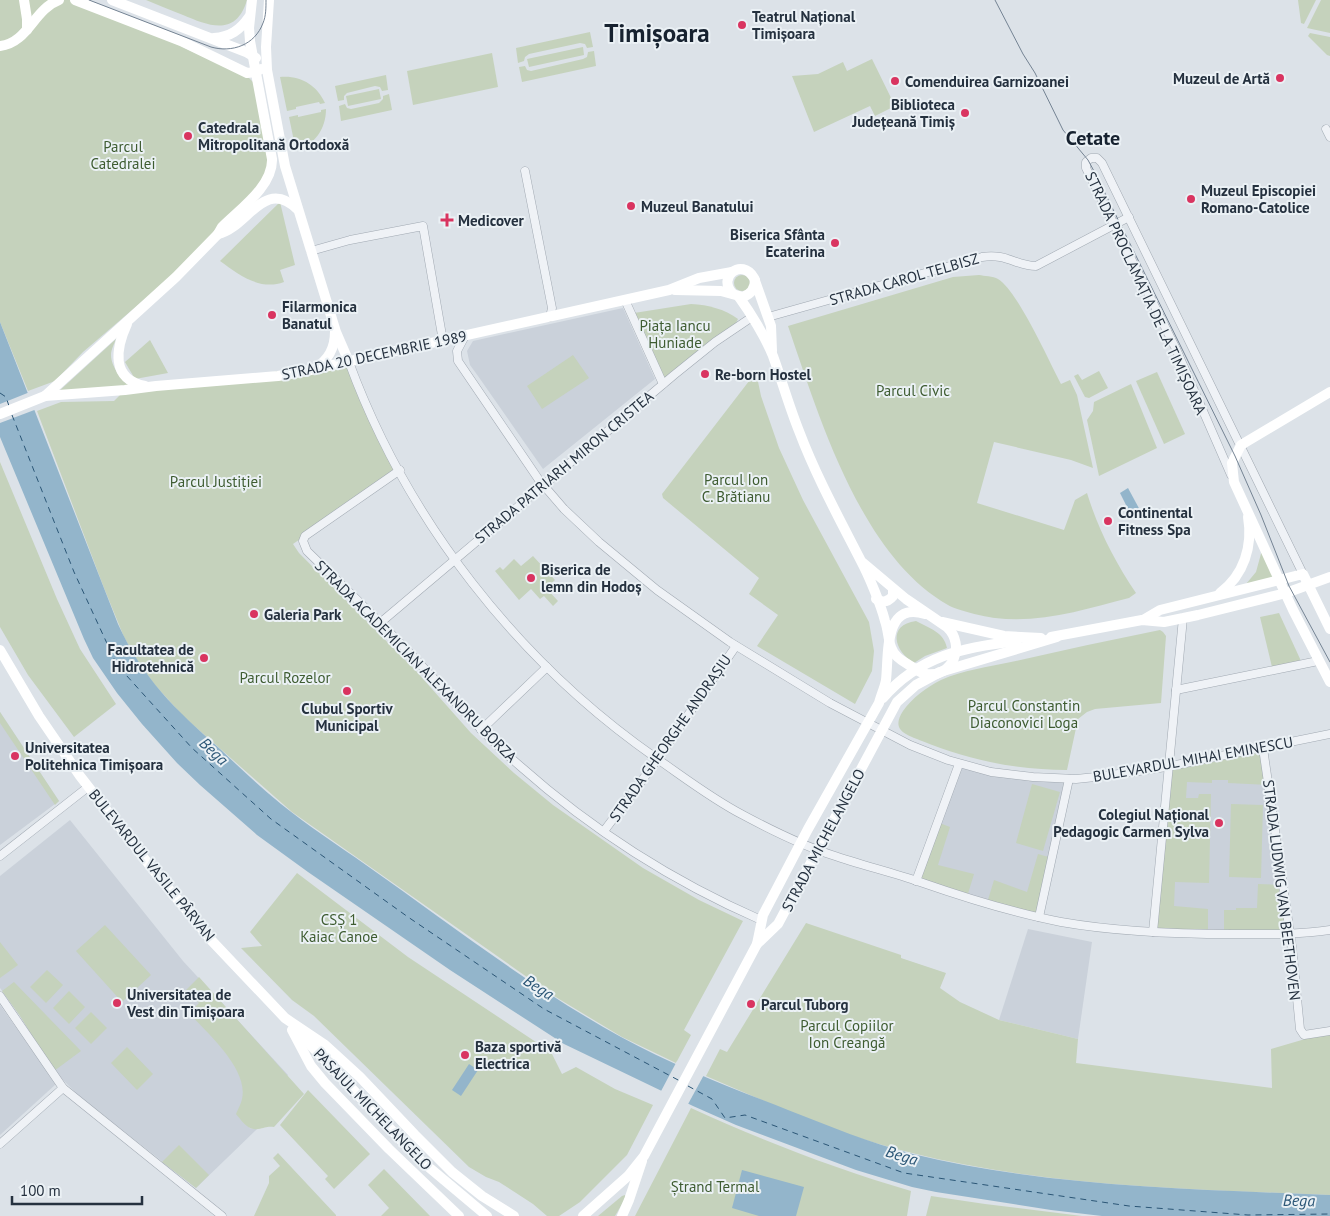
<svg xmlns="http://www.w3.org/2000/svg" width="1330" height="1216" font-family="'PT Sans',sans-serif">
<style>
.built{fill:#cad1da}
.green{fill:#c5d2bc}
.water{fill:#93b5cb}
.pier{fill:#dce2e8}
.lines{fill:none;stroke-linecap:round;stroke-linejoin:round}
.ferry{stroke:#2b5676;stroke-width:1;stroke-dasharray:6 5;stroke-linecap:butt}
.street-casing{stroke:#a1a9b2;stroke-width:9}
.street{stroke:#eff2f6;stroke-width:8}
.secondary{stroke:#fff;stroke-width:10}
.tram{stroke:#748393;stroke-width:1}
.poi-dot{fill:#d93460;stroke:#ebf1f5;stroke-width:2}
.labels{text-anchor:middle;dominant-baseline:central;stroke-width:4;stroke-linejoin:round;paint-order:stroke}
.poi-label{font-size:15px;font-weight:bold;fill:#25313f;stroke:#ebf1f5;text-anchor:start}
.park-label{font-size:15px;fill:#3e5c31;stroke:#ebf1f5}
.street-label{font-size:15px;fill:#25313f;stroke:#ebf1f5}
.water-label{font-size:16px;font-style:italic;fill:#2b5676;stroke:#ebf1f5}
.district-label{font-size:20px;font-weight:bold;fill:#172230;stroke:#ebf1f5}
.town-label{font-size:25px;font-weight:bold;fill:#172230;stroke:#ebf1f5}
</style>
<rect width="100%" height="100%" fill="#dce2e8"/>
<g class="built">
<path d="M623 308 655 379 543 469 478 376 470 365 467 351 473 341Z"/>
<path d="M0 712 59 801 0 845Z"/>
<path d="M1263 748 1290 933 1153 932 1169 766Z"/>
<path d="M959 764 974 768 1069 779 1039 917 916 881Z"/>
<path d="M70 820 183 961 288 1075 249 1128 257 1129 196 1188 79 1096 54 1071 20 1016 0 988V876Z"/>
<path d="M1028 929 1092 942 1078 1039 999 1020Z"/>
<path d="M0 1005 56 1084 0 1135Z"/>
</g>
<g class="green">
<path d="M0 0H74L142 28 249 78 254 83 270 173 256 204 83 352 55 381 28 391 0 322Z"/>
<path d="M146 0H247C236 37 209 26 183 15 170 10 158 5 146 0Z"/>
<path d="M1298 0H1316L1304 24 1301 23Z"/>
<path d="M1321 0H1330V33L1307 28Z"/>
<path d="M590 32 593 47 587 48 585 44 580 43 529 54 525 57 524 61 518 63 516 48Z"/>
<path d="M1310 33 1330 37V56L1327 55 1308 36Z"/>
<path d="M583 47 584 55 529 67 527 59Z"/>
<path d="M594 51 596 66 522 82 519 67 525 66 527 70 531 71 583 59 587 57 588 52Z"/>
<path d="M492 53 498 87 413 105 407 71Z"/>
<path d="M872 59 895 106 875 116 870 106 814 132 792 76 818 74 843 62 847 71Z"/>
<path d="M386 75 388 90 382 91 380 87 375 86 347 93 344 96V100L338 101 335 86Z"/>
<path d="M280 77C300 75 317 85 325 103L320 104 319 102 296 107V109L287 111Z"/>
<path d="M379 89 381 99 348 106 346 96Z"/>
<path d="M389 94 392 110 341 121 339 106 345 104 347 108 351 109 379 103 383 99V96Z"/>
<path d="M326 109C326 129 315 144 296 151L289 117 298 115V117L321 112V110Z"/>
<path d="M280 202 295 265 280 270 284 282C260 291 239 275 220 261Z"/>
<circle cx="742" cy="283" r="8"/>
<path d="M979 275C984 276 993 276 998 279 1017 290 1049 361 1061 384L1070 380 1077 395 1093 468 1071 460 994 442 977 503 1064 530 1075 500 1087 493C1098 529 1115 562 1136 593L1129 598C1086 609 1040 624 995 618 985 617 956 610 948 605 860 555 819 416 788 326L953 277Z"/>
<path d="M691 304C709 305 724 309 738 319L735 325 664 379 634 313Z"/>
<path d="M116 339C114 344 111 350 111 355 111 366 121 380 130 386L58 392Z"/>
<path d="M150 340 168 373 135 379 125 362Z"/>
<path d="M573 355 589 378 542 409 527 386Z"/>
<path d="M346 363 400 470 293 544 299 553 416 671 471 733 514 773 553 805 643 868 699 900 743 921 684 1030 691 1035 676 1063 622 1037 554 996 292 812 183 716 155 685 138 662 124 637 104 588 37 411 61 402 114 401 125 390Z"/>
<path d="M1099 371 1108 388 1089 398 1085 397 1074 376 1078 374 1082 380Z"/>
<path d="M756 372 761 396 779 448 803 500 869 622 874 651 872 671 855 704 757 646 778 615 749 594 759 578 663 498 662 494Z"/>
<path d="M1157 372 1185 434 1164 444 1136 381Z"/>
<path d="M1131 384 1157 448 1099 476 1087 420 1093 411 1094 402Z"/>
<path d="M0 462 57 599 80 649 116 704 74 737 28 675 0 627Z"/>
<path d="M1262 550 1274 578 1246 584 1256 572Z"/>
<path d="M533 556 555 580 546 588 558 601 553 606 544 596 540 599 531 589 519 600 495 571 500 567 503 570 514 559 521 566Z"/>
<path d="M1279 613 1301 661 1272 667 1260 617Z"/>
<path d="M916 621C929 628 944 632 947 648L925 656 914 663C894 651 887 625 916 621Z"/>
<path d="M1160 630 1163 632 1166 636 1161 703 1095 709 1087 712 1078 719 1067 770C1017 770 968 760 922 741 907 735 890 731 903 711 912 698 927 687 941 680 963 670 988 667 1011 662 1060 651 1110 640 1160 630Z"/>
<path d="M0 712 59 801 55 805 0 723Z"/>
<path d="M1263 748 1269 785 1228 783V780H1212V783L1187 782 1186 798H1198L1199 794H1211L1209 883 1175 882 1174 906 1208 909V934L1153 932 1169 766Z"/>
<path d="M1032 784 1060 792 1043 851 1016 843Z"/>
<path d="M1231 804 1263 805 1261 878 1229 877Z"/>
<path d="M937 822 950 827 938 865 974 874 967 897 916 881Z"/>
<path d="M1038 854 1052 858 1039 917 987 903 994 880 1027 892Z"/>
<path d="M297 873 408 957 551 1052 562 1074 576 1067 615 1089 653 1105 627 1155 580 1202 559 1216H547L533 1204 499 1182 486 1177 469 1167 314 1016 292 1000 241 948 262 946 250 932Z"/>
<path d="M1258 884 1283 885 1290 933 1224 934V910H1236V908H1257Z"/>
<path d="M806 923 901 955V958L946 973 940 988 960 1002 999 1020 1078 1039 1076 1063 1272 1088 1271 1049 1312 1037 1330 1034V1195C1191 1189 1048 1187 912 1153 841 1136 773 1105 706 1076L720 1049 727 1052Z"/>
<path d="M105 925 151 975 122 1002 76 951Z"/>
<path d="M0 942 18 965 0 978Z"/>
<path d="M47 970 63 985 46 1003 30 987Z"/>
<path d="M199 977 304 1094 274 1127C267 1126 265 1128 258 1129 248 1131 242 1121 236 1114 238 1109 241 1104 242 1099 249 1069 207 1033 189 1013L199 1003 186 990Z"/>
<path d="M14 982 81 1051 54 1071 20 1016 2 991Z"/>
<path d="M69 991 85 1007 69 1024 53 1008Z"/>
<path d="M91 1012 107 1028 91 1044 75 1028Z"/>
<path d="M127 1047 153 1074 137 1090 111 1063Z"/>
<path d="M308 1090 370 1154 334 1189 325 1179 328 1176 280 1125Z"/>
<path d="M691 1108C763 1141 836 1169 911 1191L907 1216H635Z"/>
<path d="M179 1145 209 1175 196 1188 162 1162Z"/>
<path d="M278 1153 336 1215V1216H254L269 1183V1176L280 1166 273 1158Z"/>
<path d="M384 1169 430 1216H381L389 1208 368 1185Z"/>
<path d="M625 1195V1199L615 1216H598L622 1196Z"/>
<path d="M931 1196 985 1204 1082 1216H926Z"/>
</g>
<g class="water">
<path d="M0 322 118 624C143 679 175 709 219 748 239 767 259 786 281 804 308 826 338 845 366 865 450 924 532 988 621 1037 674 1066 732 1088 788 1110 829 1126 870 1143 913 1154 1049 1187 1191 1189 1330 1195V1216H1102L1051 1210 936 1192 912 1187 856 1170 736 1125 693 1106 564 1044 450 970 308 872 257 835 200 785 177 763 142 724 117 693 93 658 84 639 0 437Z"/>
<path d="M1128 488 1141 512 1132 517 1120 493Z"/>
<path d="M469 1064 478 1070 461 1096 452 1090Z"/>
<path d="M742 1170 804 1187 796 1216H759L732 1208Z"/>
</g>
<g class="pier">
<path d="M30 392 37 409 0 423V404Z"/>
<path d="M677 1061 705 1073 687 1106 660 1093Z"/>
</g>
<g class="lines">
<g class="ferry">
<path d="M0 393 6 397 9 406"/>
<path d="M12 415 74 572 117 665 192 748 271 819 408 917 544 1009 680 1081"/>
<path d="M688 1086 712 1099 725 1118 745 1115 904 1173 1129 1206 1248 1215 1330 1214"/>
</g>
<defs>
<g id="street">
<path d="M1326 129 1330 137"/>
<path d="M525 171 552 308 550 317"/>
<path d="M311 251 350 240 423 226 443 341"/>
<path d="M625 300 663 384"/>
<path d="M768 317 982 257C1007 253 1016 266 1036 266L1129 217"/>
<path d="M465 336 457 351 458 361 539 480 564 509 599 542 657 590 730 642 830 703 910 745 948 760 991 772 1033 777 1076 779 1105 776 1166 767 1330 734"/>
<path d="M349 362C407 520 518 662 656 758 685 778 712 799 743 815 771 830 801 845 832 855 861 865 891 872 920 882 966 898 1014 913 1061 922 1118 932 1175 934 1232 934 1265 934 1298 935 1330 930"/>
<path d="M400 470 305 536 303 541 307 551C346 589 385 626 422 666 454 700 484 735 520 766 591 829 674 882 761 920"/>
<path d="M1231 475 1176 349 1086 168V162L1091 158H1097L1102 163 1303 574"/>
<path d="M380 623 674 375 715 342 752 317"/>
<path d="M1176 690 1318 661"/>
<path d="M481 730 547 667"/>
<path d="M1263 748 1292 947 1300 1029 1304 1035 1330 1031"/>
<path d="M604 831 649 771 736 646"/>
<path d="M0 856 88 787"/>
<path d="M916 881 959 764"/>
<path d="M1039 917 1069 779"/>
<path d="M1153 932 1183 618"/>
<path d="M0 996 63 1088 222 1216"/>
<path d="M0 1144 63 1088"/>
</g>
</defs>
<use href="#street" class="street-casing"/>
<use href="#street" class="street"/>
<g class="secondary">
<path d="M24 0 27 19V30"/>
<path d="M75 0 181 41 247 73 255 72 261 69"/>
<path d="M112 0 246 52 256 58"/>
<path d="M269 0 266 47 267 70 285 166 336 332 349 362"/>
<path d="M214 38C230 37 240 30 249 17"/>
<path d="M0 46C28 43 34 9 59 0"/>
<path d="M218 234C247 228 264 177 297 209"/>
<path d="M675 290 721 291 743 297C751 294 755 289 755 280"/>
<path d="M733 294C716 277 742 257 754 278L771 326 772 351"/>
<path d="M739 297C750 312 766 338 773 356 782 381 789 406 799 431 816 476 839 518 861 561 869 576 881 605 885 621 888 629 888 639 891 647 894 656 901 660 909 665 914 668 920 673 926 674 953 678 966 645 947 627L906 599 862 562"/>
<path d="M127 324C116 348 110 379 145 386"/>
<path d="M314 369C329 360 335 348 335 331"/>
<path d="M1330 392 1241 445 1232 463 1234 482 1293 610 1330 682"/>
<path d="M45 396 176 277 218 234 222 227C240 209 273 186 272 159L250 41 249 28 252 0"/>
<path d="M0 414 45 396 125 390 156 386 278 376 306 371 669 290 699 278 732 272"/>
<path d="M1220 593C1244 575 1253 546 1248 517"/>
<path d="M876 599C883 603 888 602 893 596V589"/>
<path d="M1143 620 1160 610 1303 574 1330 629"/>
<path d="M942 622 1004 636 1041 638"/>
<path d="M1051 637 1142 620 1164 622 1198 615 1286 593 1330 577"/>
<path d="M0 650 39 716 80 776 154 871 212 941 285 1018 325 1045 360 1077 415 1135 452 1172 482 1196 514 1216"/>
<path d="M883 698C919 656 964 647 1017 641"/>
<path d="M757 944 763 915 808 829 879 703C881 695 885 687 886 680 889 655 883 601 925 614"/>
<path d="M292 1030 311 1066 325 1083 389 1149 459 1216"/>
<path d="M298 1032 419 1159 487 1216"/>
<path d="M583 1216 628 1176 644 1156 757 944 778 924 897 702 916 685 940 672 1057 637"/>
<path d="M622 1216 629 1200 642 1161"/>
</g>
<g class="tram">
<path d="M89 0 211 47C232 53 255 45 263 23 266 16 266 8 266 0"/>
<path d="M995 0 1023 54 1035 73 1063 130 1088 160 1095 173 1235 456 1261 515 1289 586 1330 662"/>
</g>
</g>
<g class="poi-dot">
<circle cx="742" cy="25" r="5"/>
<circle cx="1280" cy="78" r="5"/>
<circle cx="895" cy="81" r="5"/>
<circle cx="965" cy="113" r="5"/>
<circle cx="188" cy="136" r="5"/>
<circle cx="1191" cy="199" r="5"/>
<circle cx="631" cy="206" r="5"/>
<path d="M444.5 212.5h5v5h5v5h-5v5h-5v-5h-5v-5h5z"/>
<circle cx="835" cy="243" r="5"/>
<circle cx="272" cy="315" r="5"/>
<circle cx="705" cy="374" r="5"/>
<circle cx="1108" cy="521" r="5"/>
<circle cx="531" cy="578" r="5"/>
<circle cx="254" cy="614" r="5"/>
<circle cx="204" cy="658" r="5"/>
<circle cx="347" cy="691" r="5"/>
<circle cx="15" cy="756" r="5"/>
<circle cx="1219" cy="823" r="5"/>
<circle cx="117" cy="1003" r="5"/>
<circle cx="751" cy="1004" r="5"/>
<circle cx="465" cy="1055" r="5"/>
</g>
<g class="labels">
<g class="poi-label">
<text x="752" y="16">Teatrul Național<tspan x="752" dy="17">Timișoara</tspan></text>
<text x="1270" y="78" text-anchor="end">Muzeul de Artă</text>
<text x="905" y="81">Comenduirea Garnizoanei</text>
<text x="955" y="104" text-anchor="end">Biblioteca<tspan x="955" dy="17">Județeană Timiș</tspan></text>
<text x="198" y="127">Catedrala<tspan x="198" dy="17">Mitropolitană Ortodoxă</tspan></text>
<text x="1201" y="190">Muzeul Episcopiei<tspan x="1201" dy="17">Romano-Catolice</tspan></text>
<text x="641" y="206">Muzeul Banatului</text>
<text x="458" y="220">Medicover</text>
<text x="825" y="234" text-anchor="end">Biserica Sfânta<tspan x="825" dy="17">Ecaterina</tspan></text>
<text x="282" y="306">Filarmonica<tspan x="282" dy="17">Banatul</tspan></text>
<text x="715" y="374">Re-born Hostel</text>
<text x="1118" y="512">Continental<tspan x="1118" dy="17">Fitness Spa</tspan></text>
<text x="541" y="569">Biserica de<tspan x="541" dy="17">lemn din Hodoș</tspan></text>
<text x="264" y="614">Galeria Park</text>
<text x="194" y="649" text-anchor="end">Facultatea de<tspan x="194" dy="17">Hidrotehnică</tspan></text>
<text x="347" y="708" text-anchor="middle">Clubul Sportiv<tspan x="347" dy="17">Municipal</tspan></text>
<text x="25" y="747">Universitatea<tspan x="25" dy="17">Politehnica Timișoara</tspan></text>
<text x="1209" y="814" text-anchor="end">Colegiul Național<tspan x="1209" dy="17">Pedagogic Carmen Sylva</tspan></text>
<text x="127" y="994">Universitatea de<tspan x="127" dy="17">Vest din Timișoara</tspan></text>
<text x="761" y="1004">Parcul Tuborg</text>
<text x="475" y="1046">Baza sportivă<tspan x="475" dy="17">Electrica</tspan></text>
</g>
<g class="park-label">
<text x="123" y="146">Parcul<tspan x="123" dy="17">Catedralei</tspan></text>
<text x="675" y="325">Piața Iancu<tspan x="675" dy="17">Huniade</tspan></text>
<text x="913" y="390">Parcul Civic</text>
<text x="736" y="479">Parcul Ion<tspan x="736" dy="17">C. Brătianu</tspan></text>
<text x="216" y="481">Parcul Justiției</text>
<text x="285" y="677">Parcul Rozelor</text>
<text x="1024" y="705">Parcul Constantin<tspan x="1024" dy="17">Diaconovici Loga</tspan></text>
<text x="339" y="919">CSȘ 1<tspan x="339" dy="17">Kaiac Canoe</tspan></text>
<text x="847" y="1025">Parcul Copiilor<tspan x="847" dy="17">Ion Creangă</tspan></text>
<text x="715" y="1186">Ștrand Termal</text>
</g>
<g class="street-label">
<text transform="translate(904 279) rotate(-16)">STRADA CAROL TELBISZ</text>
<text transform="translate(1146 293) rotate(65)">STRADA PROCLAMAȚIA DE LA TIMIȘOARA</text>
<text transform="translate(374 355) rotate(-12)">STRADA 20 DECEMBRIE 1989</text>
<text transform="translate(564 467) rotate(-40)">STRADA PATRIARH MIRON CRISTEA</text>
<text transform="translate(416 661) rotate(45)">STRADA ACADEMICIAN ALEXANDRU BORZA</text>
<text transform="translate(670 738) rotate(-55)">STRADA GHEORGHE ANDRAȘIU</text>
<text transform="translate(1193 759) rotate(-10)">BULEVARDUL MIHAI EMINESCU</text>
<text transform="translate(823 840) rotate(-62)">STRADA MICHELANGELO</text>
<text transform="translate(152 865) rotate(51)">BULEVARDUL VASILE PÂRVAN</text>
<text transform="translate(1282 890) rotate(83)">STRADA LUDWIG VAN BEETHOVEN</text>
<text transform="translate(373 1109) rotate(46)">PASAJUL MICHELANGELO</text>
</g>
<g class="water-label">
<text transform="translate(214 751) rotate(43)">Bega</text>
<text transform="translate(539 987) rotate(32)">Bega</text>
<text transform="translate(902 1155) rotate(17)">Bega</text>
<text transform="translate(1299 1200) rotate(1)">Bega</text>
</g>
<g class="district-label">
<text x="1093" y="138">Cetate</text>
</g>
<g class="town-label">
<text x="657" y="33">Timișoara</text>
</g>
</g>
<path d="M12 1196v8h130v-8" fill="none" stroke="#25313f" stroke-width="2.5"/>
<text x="20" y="1196" font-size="15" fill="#25313f" stroke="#ebf1f5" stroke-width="4" paint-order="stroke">100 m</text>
</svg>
